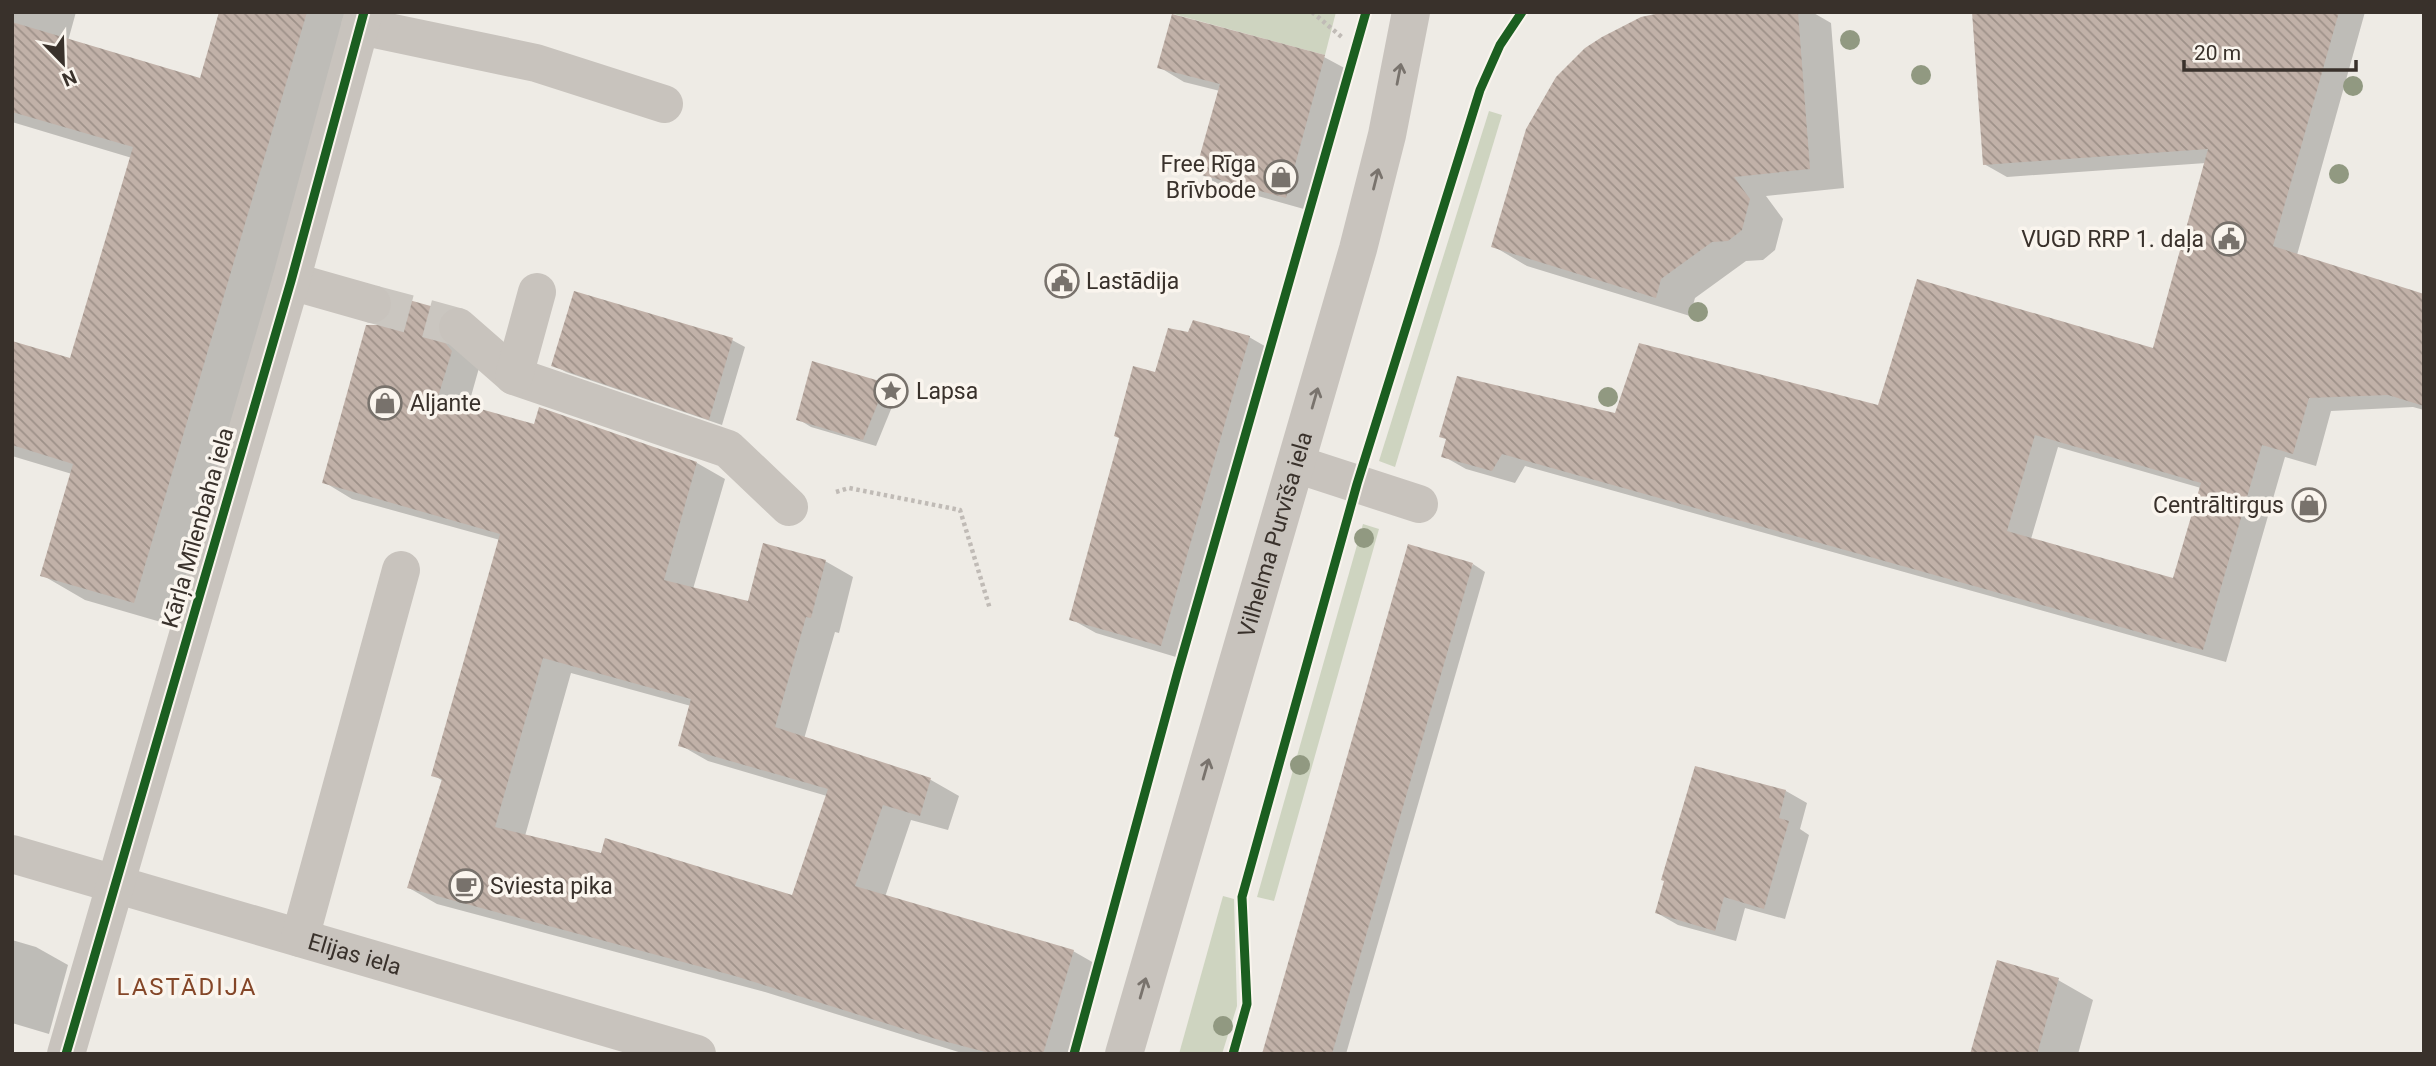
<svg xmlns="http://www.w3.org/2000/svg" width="2436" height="1066" font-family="Roboto,sans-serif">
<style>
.green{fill:#ced4c0}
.shadow{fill:#0003;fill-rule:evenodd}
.building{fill:url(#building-back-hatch);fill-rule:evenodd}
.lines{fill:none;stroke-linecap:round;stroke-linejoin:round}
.minor-tunnel{stroke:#cac6c0;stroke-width:38;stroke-dasharray:38 19;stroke-linecap:butt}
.path{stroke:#c0bbb6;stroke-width:4.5;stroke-dasharray:3.5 3.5;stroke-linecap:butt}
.minor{stroke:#c8c3bd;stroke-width:38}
.cycleway-casing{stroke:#faf5ee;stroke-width:13}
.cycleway{stroke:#1b5e20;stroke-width:9}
.tree{fill:#919981}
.oneway{stroke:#79736d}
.labels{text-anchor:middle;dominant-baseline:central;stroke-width:7;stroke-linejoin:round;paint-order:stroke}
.poi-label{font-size:23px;fill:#39312b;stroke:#faf5ee;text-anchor:start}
.street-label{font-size:23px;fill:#39312b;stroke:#faf5ee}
.neighbourhood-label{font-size:24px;letter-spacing:2px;fill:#844628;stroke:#faf5ee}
</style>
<defs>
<pattern id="building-back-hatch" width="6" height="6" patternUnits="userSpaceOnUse" patternTransform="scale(1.75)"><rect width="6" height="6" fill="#c1b1a8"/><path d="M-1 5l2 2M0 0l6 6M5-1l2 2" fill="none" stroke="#9e9189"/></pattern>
</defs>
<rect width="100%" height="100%" fill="#eeebe5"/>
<g class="green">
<path d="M1166 12H1336L1325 55Z"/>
<path d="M1489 111 1502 115 1395 467 1379 461Z"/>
<path d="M1363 524 1379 529 1274 901 1257 897Z"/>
<path d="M1223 896 1234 899 1237 1006 1222 1054H1179Z"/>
</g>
<g class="shadow">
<path d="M12 12H76L68 41 201 80 221 12H358L178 627 85 600 42 575 72 474 12 456V342L71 360 132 158 12 122Z"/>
<path d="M1678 12H1812L1831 23 1844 188 1766 196 1783 219 1775 250 1763 260 1746 261 1695 298 1690 316 1527 266 1493 246Z"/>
<path d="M1974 12H2365L2297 255 2424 296V410L2413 407 2331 411 2316 466 2285 457 2226 662 1525 466 1515 483 1466 469 1443 456 1616 415 1880 408 2154 350 2206 163 2007 177 1984 164ZM2058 447 2201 488 2174 580 2031 539Z"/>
<path d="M1324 57 1350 71 1311 211 1222 186 1197 172 1220 91 1184 82 1159 67Z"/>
<path d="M393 297 445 312 472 327 479 368 468 407 535 426 697 463 725 479 693 589 749 603 825 561 853 577 839 633 835 632 804 739 931 780 959 796 948 830 911 820 885 897 1073 951 1101 967 1076 1054H965L765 992 437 904 409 888 443 781 433 775 500 540 352 499 324 482 378 327 389 320 395 310ZM571 673 691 706 680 745 708 761 827 796 794 897 525 836Z"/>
<path d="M1189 334 1249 337 1275 352 1186 660 1096 633 1071 619 1156 374Z"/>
<path d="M732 340 745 347 722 425 566 372 553 365Z"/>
<path d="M885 385 898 392 876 446 811 427 798 419Z"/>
<path d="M1473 564 1485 572 1346 1054H1264Z"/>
<path d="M1697 768 1786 791 1807 803 1800 829 1809 835 1785 919 1745 908 1736 941 1678 925 1657 913Z"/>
<path d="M12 940 36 947 68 965 49 1034 12 1023Z"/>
<path d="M2058 980 2093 1000 2078 1054H1972Z"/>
</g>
<g class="building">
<path d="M219 12H307L134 603 40 576 73 464 12 445V341L70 358 133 147 12 112V22L200 78Z"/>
<path d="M1665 12H1798L1810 169 1734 177 1750 199 1742 230 1728 241 1712 242 1661 279 1656 298 1491 247 1526 129 1556 77 1585 48 1602 37 1641 17Z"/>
<path d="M1972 12H2339L2273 246 2424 294V406L2388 395 2309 398 2293 454 2262 445 2203 650 1502 454 1492 471 1441 457 1446 439 1439 437 1457 376 1615 413 1639 343 1878 405 1917 279 2153 348 2208 149 1983 165ZM2035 435 2201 483 2173 578 2007 531Z"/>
<path d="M1172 14 1325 55 1286 198 1195 173 1220 84 1157 68Z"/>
<path d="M574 291 733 338 709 420 551 366Z"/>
<path d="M391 295 445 310 437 322V333L452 351 438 397 534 424 539 407 697 462 664 580 748 601 763 543 826 560 811 618 806 617 775 727 931 778 920 816 883 805 855 886 1074 950 1043 1054H993L936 1039 735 976 407 888 442 779 431 776 500 534 322 483 366 325H378L388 319 393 309ZM543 658 691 699 678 746 828 789 792 895 605 838 601 853 495 827Z"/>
<path d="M1193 320 1250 336 1161 646 1069 620 1119 438 1114 436 1133 366 1155 372 1168 328 1188 332Z"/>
<path d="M812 361 886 383 863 440 796 420Z"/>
<path d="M1408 544 1473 563 1332 1054H1262Z"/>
<path d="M1695 766 1786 790 1779 818 1789 821 1764 909 1724 897 1715 931 1655 913 1664 881 1661 880Z"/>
<path d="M1997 960 2059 978 2037 1054H1970Z"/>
</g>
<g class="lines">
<path class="minor-tunnel" d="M372 304 458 327"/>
<g class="path">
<path d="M1312 12 1344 39"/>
<path d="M836 492 849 488 960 510 990 609"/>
</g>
<g class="minor">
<path d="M360 26 536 63 664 104"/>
<path d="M291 281 372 304"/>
<path d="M458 327 514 376 728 449 789 507"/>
<path d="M514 376 537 292"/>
<path d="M1296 464 1419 504"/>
<path id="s1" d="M12 854 697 1054"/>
<path d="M300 938 401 570"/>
<path d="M66 1054 291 281 364 12"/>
<path id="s2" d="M1124 1054 1358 249 1387 135 1411 12"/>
</g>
<defs>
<g id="cycleway">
<path d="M66 1054 291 281 364 12"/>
<path d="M1074 1054 1178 671 1366 12"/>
<path d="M1233 1054 1247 1004 1242 897 1357 484 1480 90 1500 45 1522 12"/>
</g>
</defs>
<use href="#cycleway" class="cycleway-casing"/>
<use href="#cycleway" class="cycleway"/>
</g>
<g class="tree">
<circle cx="1850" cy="40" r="10"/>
<circle cx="1921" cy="75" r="10"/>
<circle cx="2353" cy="86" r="10"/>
<circle cx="2339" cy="174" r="10"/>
<circle cx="1698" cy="312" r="10"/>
<circle cx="1608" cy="397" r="10"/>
<circle cx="1364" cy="538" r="10"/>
<circle cx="1300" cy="765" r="10"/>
<circle cx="1223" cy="1026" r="10"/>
</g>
<defs><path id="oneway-shaft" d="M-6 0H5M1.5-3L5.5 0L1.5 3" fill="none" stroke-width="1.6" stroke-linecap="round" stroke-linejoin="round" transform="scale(1.75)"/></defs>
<g class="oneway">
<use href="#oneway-shaft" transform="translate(1399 74) rotate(-79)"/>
<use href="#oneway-shaft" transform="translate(1376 179) rotate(-76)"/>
<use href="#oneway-shaft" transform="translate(1315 398) rotate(-74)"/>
<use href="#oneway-shaft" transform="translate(1206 769) rotate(-74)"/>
<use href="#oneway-shaft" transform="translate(1143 988) rotate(-74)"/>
</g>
<defs>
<symbol id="shop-ring" viewBox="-11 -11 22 22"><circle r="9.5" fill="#faf5ee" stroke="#78726c" stroke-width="1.5"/><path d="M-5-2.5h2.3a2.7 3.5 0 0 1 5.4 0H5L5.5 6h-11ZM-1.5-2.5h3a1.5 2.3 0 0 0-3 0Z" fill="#78726c"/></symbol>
<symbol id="civic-ring" viewBox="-11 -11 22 22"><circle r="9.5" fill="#faf5ee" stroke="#78726c" stroke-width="1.5"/><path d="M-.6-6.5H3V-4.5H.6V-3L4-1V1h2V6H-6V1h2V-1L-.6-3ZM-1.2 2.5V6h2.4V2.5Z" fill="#78726c"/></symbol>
<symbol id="sight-ring" viewBox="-11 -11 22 22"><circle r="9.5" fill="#faf5ee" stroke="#78726c" stroke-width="1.5"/><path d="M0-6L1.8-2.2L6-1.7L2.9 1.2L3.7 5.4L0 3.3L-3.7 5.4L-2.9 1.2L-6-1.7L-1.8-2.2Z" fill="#78726c"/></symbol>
<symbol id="cafe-ring" viewBox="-11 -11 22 22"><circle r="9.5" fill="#faf5ee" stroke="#78726c" stroke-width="1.5"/><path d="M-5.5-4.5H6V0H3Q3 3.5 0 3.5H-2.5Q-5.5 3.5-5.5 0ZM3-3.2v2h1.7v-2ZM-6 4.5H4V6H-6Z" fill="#78726c"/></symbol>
</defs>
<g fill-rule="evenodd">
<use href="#shop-ring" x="1262" y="158" width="38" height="38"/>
<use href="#civic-ring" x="2210" y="220" width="38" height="38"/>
<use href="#civic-ring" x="1043" y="262" width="38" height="38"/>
<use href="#sight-ring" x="872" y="372" width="38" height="38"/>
<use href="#shop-ring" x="366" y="384" width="38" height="38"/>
<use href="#shop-ring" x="2290" y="486" width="38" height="38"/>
<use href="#cafe-ring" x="447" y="867" width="38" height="38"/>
</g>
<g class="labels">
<g class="poi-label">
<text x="1256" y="164" text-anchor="end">Free Rīga<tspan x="1256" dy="26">Brīvbode</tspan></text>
<text x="2204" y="239" text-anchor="end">VUGD RRP 1. daļa</text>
<text x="1086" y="281">Lastādija</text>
<text x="916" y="391">Lapsa</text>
<text x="410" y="403">Aljante</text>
<text x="2284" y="505" text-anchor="end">Centrāltirgus</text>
<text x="490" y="886">Sviesta pika</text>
</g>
<g class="street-label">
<text transform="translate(198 528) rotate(-74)">Kārļa Mīlenbaha iela</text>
<text stroke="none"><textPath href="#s2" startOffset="541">Vilhelma Purvīša iela</textPath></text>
<text stroke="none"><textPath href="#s1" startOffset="357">Elijas iela</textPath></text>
</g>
<g class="neighbourhood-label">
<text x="187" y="987">LASTĀDIJA</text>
</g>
</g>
<rect width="2436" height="1066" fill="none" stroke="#39312b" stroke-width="28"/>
<g transform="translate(63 63) rotate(157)" stroke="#faf5ee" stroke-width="5" paint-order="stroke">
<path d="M0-5L12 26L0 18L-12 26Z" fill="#39312b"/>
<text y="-10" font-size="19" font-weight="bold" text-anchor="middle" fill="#39312b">N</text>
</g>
<path d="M2184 60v10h172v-10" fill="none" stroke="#39312b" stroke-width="3.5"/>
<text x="2194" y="60" font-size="21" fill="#39312b" stroke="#faf5ee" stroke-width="5" paint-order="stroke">20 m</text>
</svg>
